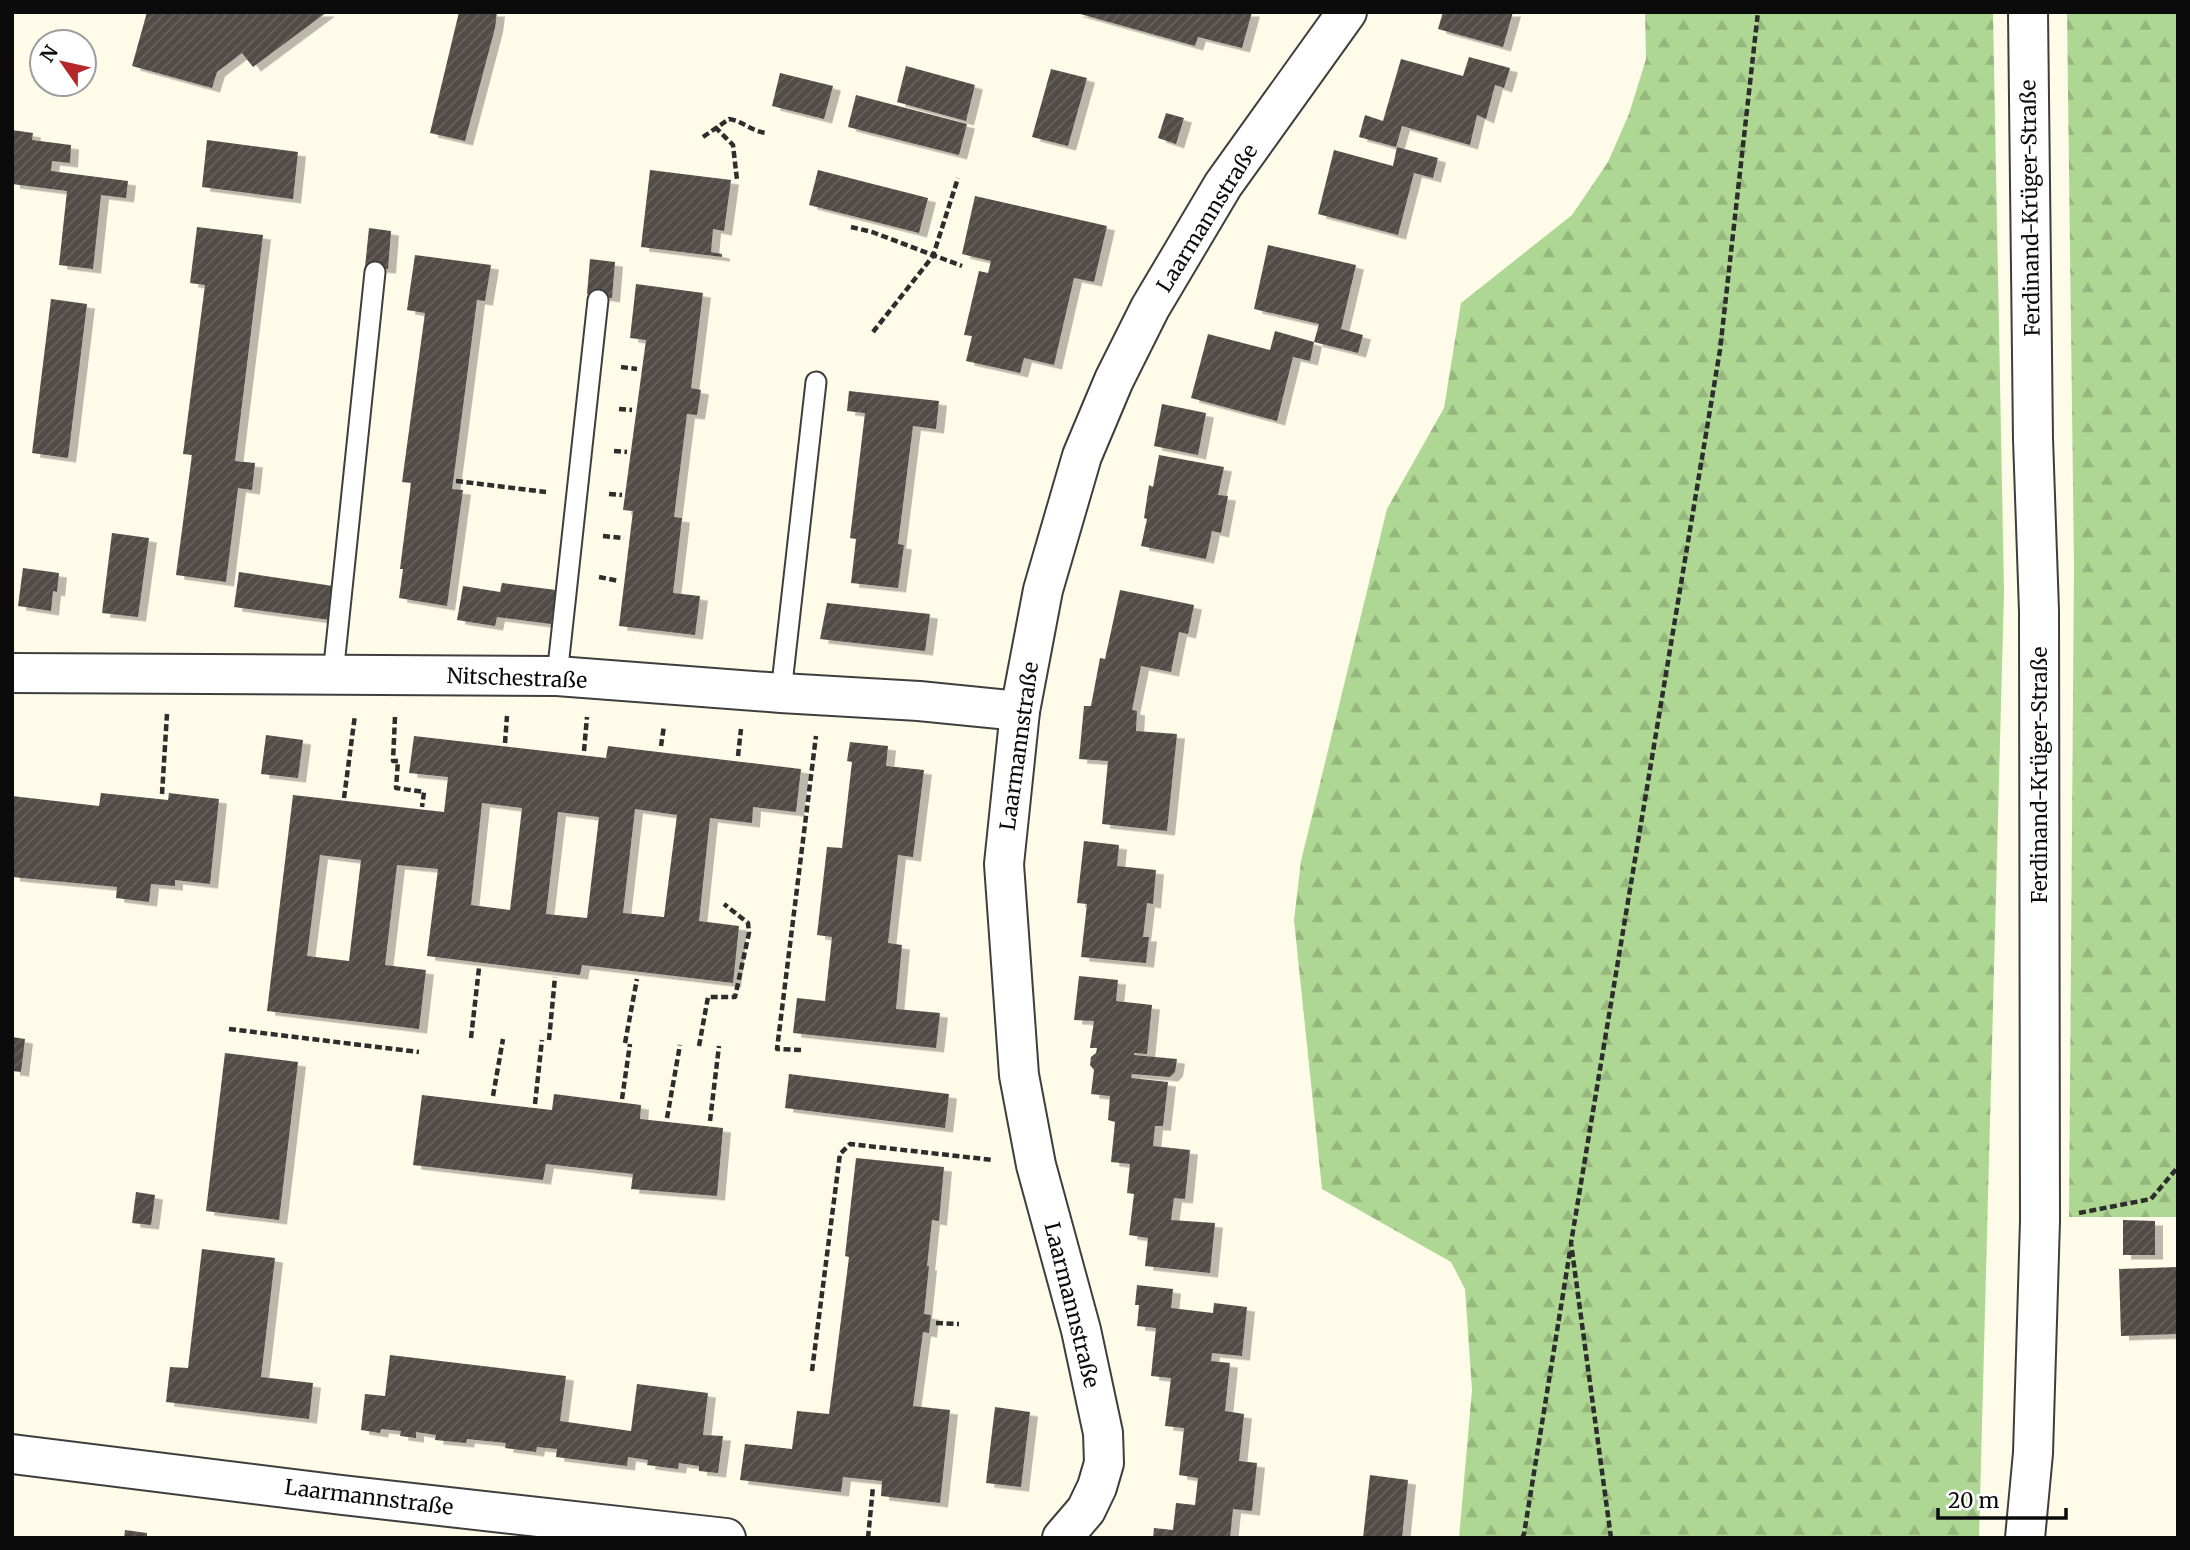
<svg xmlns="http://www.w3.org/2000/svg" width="2190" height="1550" font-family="Merriweather,serif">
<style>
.forest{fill:url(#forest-firs)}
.building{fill:url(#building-hatch);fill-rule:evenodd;filter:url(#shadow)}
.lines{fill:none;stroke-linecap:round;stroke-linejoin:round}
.lane-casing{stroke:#3e3e3e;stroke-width:23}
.street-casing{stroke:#3e3e3e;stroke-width:42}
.path{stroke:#2d2d2d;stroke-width:4.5;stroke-dasharray:7 3.5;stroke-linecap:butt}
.lane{stroke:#fff;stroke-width:19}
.street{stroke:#fff;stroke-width:38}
.labels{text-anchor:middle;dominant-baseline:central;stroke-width:7;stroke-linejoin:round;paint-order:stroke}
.street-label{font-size:21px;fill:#0b0b0b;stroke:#fff}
</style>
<defs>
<pattern id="forest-firs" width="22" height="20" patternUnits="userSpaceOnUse" patternTransform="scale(1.75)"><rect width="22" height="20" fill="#afd794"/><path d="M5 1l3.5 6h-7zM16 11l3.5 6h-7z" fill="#95b77e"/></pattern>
<pattern id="building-hatch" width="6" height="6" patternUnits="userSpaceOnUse" patternTransform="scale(1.75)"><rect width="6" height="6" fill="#534c47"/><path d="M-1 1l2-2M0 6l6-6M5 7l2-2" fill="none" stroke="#67615d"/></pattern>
<filter id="shadow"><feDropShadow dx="8" dy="4.5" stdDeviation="0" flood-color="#0004"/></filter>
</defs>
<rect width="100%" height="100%" fill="#fffbe9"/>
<g class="forest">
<path d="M1645 12H1993L2004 591 1979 1538H1459L1472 1390 1465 1289 1451 1262 1322 1189 1294 920 1301 861 1387 509 1444 408 1461 303 1572 215 1608 162 1629 114 1646 59Z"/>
<path d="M2067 12H2178V1217H2069L2074 566Z"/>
</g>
<g class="building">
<path d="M147 12H327L253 67 242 53 217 72 212 88 132 66Z"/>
<path d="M459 12H497L495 28 465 141 430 133Z"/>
<path d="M1073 12H1252L1242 48 1198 37 1195 46Z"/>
<path d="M1443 12H1513L1503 47 1438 29Z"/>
<path d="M1469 57 1510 68 1504 88 1495 85 1486 119 1477 115 1470 145 1402 126 1396 147 1359 137 1365 115 1383 121 1401 59 1463 76Z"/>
<path d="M906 66 975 85 966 121 897 102Z"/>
<path d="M1051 69 1087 78 1068 146 1032 137Z"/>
<path d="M780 73 833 86 824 119 772 106Z"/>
<path d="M856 95 967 124 959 155 848 127Z"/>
<path d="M1166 113 1184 118 1176 144 1158 138Z"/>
<path d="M12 130 33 133 32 140 71 145 70 163 52 161 51 171 128 181 126 198 101 195 93 269 59 265 67 191 12 184Z"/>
<path d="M207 140 298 152 293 199 202 187Z"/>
<path d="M1397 147 1438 158 1433 178 1414 173 1398 235 1318 214 1334 150 1393 166Z"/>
<path d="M650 170 731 180 724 231 713 229 711 252 722 254V257L641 247Z"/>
<path d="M818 170 928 198 919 233 809 205Z"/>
<path d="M975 196 1107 226 1094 282 1074 278 1054 365 1024 358 1020 373 966 361 972 336 964 335 979 271 988 273 991 261 962 254Z"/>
<path d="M197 227 263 235 235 461 255 463 252 490 238 488 226 582 176 575 192 455 183 454 205 285 190 283Z"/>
<path d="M369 228 391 231 388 269 365 267Z"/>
<path d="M1268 245 1356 265 1341 329 1363 335 1358 353 1314 342 1319 324 1254 309Z"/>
<path d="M415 255 491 265 485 301 477 300 458 445 452 489 463 490 447 606 399 598 403 569H400L411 483 402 482 425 313 407 310Z"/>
<path d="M590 259 615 262 612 298 587 294Z"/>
<path d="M636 284 703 293 691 388 701 390 697 415 687 414 674 517 682 518 673 593 700 596 695 635 619 626 633 511 623 510 646 340 630 338Z"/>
<path d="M51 299 87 304 68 458 32 453Z"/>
<path d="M1275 331 1314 342 1310 361 1293 357 1277 421 1191 398 1208 334 1270 350Z"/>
<path d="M849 391 939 401 936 429 913 426 898 544 904 545 898 588 851 583 856 539 850 538 865 413 847 411Z"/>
<path d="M1162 404 1206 413 1198 455 1154 446Z"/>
<path d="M1159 455 1224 467 1218 495 1228 496 1221 533 1212 531 1206 559 1141 546 1147 519 1144 518 1149 485 1153 487Z"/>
<path d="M112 533 149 538 138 617 102 613Z"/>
<path d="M23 568 59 573 57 592 53 591 51 611 18 606Z"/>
<path d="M239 572 333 586 330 620 234 607Z"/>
<path d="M502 583 556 590 551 624 497 617 495 626 457 620 463 586 500 592Z"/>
<path d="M1120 590 1194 605 1188 634 1179 632 1171 672 1141 666 1132 710 1137 711 1136 731 1177 734 1167 831 1102 824 1108 761 1079 759 1084 706H1091L1100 658 1105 659Z"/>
<path d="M827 603 930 614 925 651 820 639Z"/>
<path d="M266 735 303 740 298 778 261 774Z"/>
<path d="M414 736 606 758 608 746 801 769 796 812 753 807 752 823 710 818 699 921 739 926 733 983 582 965 580 975 427 956 438 869 397 865 385 965 426 970 419 1029 267 1011 293 795 444 812 448 777 409 773ZM482 803 522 808 510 910 471 905ZM635 809 677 815 664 917 623 913ZM558 812 599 817 587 918 546 914ZM320 855 361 860 349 961 307 956Z"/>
<path d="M850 742 888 746 886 766 924 770 913 857 898 855 888 943 902 945 896 1009 940 1013 936 1048 793 1033 797 998 825 1001 832 937 817 935 827 847 842 848 852 762 847 761Z"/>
<path d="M101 793 168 800 169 793 219 799 210 884 175 880V886L151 884 149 902 116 898 117 887 12 877V796L99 806Z"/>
<path d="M1084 841 1119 845 1117 866 1156 870 1153 904 1147 903 1143 937H1149L1146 963 1081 957 1087 904 1077 903Z"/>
<path d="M1079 976 1118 980 1116 1001 1152 1005 1147 1054 1134 1053V1055L1177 1059 1175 1072 1170 1077 1132 1074 1131 1078 1168 1082 1163 1126H1155L1153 1146 1190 1150 1185 1199 1174 1198 1171 1220 1215 1223 1210 1273 1145 1266 1148 1238 1129 1235 1134 1194 1127 1193 1130 1164 1111 1162 1115 1122 1108 1120 1110 1096 1091 1094 1094 1070 1090 1065 1091 1057 1096 1053 1097 1048H1090L1094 1021 1074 1020Z"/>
<path d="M12 1037 25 1039 21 1072 12 1071Z"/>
<path d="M225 1053 298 1062 279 1220 206 1211Z"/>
<path d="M789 1074 949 1094 945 1128 785 1108Z"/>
<path d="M554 1094 641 1105 640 1119 723 1128 717 1196 631 1189 633 1174 546 1164 543 1180 413 1165 422 1095 552 1110Z"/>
<path d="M856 1158 944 1167 939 1221 932 1220 927 1266H929L924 1314 931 1315 929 1333 923 1332 913 1406 950 1410 940 1503 881 1496 882 1481 843 1477 841 1492 740 1480 745 1444 792 1449 797 1411 829 1414 849 1257 845 1256Z"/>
<path d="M136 1192 155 1195 151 1225 132 1223Z"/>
<path d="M2123 1220 2155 1221V1255H2123Z"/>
<path d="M202 1249 275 1258 261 1377 313 1383 309 1419 166 1402 170 1367 188 1368Z"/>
<path d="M2178 1267V1334L2121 1336 2119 1269Z"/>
<path d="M1137 1285 1173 1289 1171 1308 1213 1313 1214 1303 1247 1307 1242 1356 1212 1353 1211 1361 1230 1363 1225 1411 1244 1414 1239 1461 1257 1463 1252 1511 1233 1509 1230 1538H1153L1154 1528 1173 1530 1176 1503 1195 1505 1198 1478 1179 1475 1184 1428 1165 1426 1171 1378 1151 1376 1156 1328 1137 1326 1139 1305H1135Z"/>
<path d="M390 1355 566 1376 560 1421 631 1431 637 1384 708 1393 703 1435 723 1436 718 1473 699 1471V1466L679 1463 678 1469 647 1465 648 1460 628 1457 627 1466 556 1457 557 1449 537 1447 536 1452 505 1448 506 1443 467 1439 466 1443 435 1440 436 1435 416 1432V1438L400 1436 401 1431 381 1429 380 1433 361 1430 365 1394 385 1396Z"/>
<path d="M995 1407 1030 1412 1021 1487 986 1483Z"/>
<path d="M1370 1475 1408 1480 1402 1538H1363Z"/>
<path d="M125 1530 147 1533V1538H124Z"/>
</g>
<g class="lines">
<defs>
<g id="lane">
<path d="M333 675 375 272"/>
<path d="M557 676 598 300"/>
<path d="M781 693 816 382"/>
</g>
<g id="street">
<path d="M12 673 557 676 781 693 919 701 1020 711"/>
<path d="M12 1454 342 1495 726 1538"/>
<path d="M1062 1538 1086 1510 1097 1487 1104 1463 1103 1433 1081 1330 1036 1165 1019 1075 1004 864 1020 711 1043 590 1082 456 1114 380 1150 308 1223 185 1347 12"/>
<path d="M2025 1538 2033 1453 2040 1221 2039 611 2033 439 2028 12"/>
</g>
</defs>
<use href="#lane" class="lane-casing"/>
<use href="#street" class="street-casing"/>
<g class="path">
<path d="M715 127 733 145 737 180"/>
<path d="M703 137 729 119C743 121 752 132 767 133"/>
<path d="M851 227 872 232 962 266"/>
<path d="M873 332 933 256 958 178"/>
<path d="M621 367 637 369"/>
<path d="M619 409 632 410"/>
<path d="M614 451 627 452"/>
<path d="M456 481 546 492"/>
<path d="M609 494 622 495"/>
<path d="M603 536 624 538"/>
<path d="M599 577 619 581"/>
<path d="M395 717 393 761H398L396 788 424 792 422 807"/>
<path d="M505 743 507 716"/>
<path d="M661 746 664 726"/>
<path d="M584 751 587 717"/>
<path d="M738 756 741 729"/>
<path d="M162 794 167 714"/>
<path d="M344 798 355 715"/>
<path d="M229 1029 419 1052"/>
<path d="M471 1038 479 968"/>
<path d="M549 1040 555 977"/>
<path d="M625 1043 637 979"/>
<path d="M699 1046 708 997H735L749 933 748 923 724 904"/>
<path d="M801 1050 777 1049 816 736"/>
<path d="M493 1096 503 1039"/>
<path d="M622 1099 630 1044"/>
<path d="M535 1104 542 1040"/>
<path d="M667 1118 680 1045"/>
<path d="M710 1121 719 1046"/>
<path d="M2079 1213 2151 1199 2178 1167"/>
<path d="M936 1323 959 1324"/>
<path d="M812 1371 840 1154 850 1144 993 1160"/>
<path d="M868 1538 873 1487"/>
<path d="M1522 1538 1524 1534 1570 1251"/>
<path d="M1611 1538 1571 1243 1720 350 1758 12"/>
</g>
<use href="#lane" class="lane"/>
<use href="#street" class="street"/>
</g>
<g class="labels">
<g class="street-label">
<text transform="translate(2030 208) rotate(-91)">Ferdinand-Krüger-Straße</text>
<text transform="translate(1207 218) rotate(-58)">Laarmannstraße</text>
<text transform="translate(517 678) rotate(2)">Nitschestraße</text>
<text transform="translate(1019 746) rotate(-82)">Laarmannstraße</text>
<text transform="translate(2039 775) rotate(-90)">Ferdinand-Krüger-Straße</text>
<text transform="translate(1072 1305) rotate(76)">Laarmannstraße</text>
<text transform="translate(369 1497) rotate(7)">Laarmannstraße</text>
</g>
</g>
<rect width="2190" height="1550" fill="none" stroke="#0b0b0b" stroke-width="28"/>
<g transform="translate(63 63) rotate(304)"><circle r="33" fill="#ffffff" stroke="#9d9d9d" stroke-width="2"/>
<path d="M0-5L12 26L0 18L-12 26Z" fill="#b62728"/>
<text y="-10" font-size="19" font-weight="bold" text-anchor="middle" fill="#0b0b0b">N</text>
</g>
<path d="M1938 1508v10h128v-10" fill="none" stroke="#0b0b0b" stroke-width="3.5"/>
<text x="1948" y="1508" font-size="21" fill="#0b0b0b" stroke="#ffffff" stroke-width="5" paint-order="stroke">20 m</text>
</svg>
